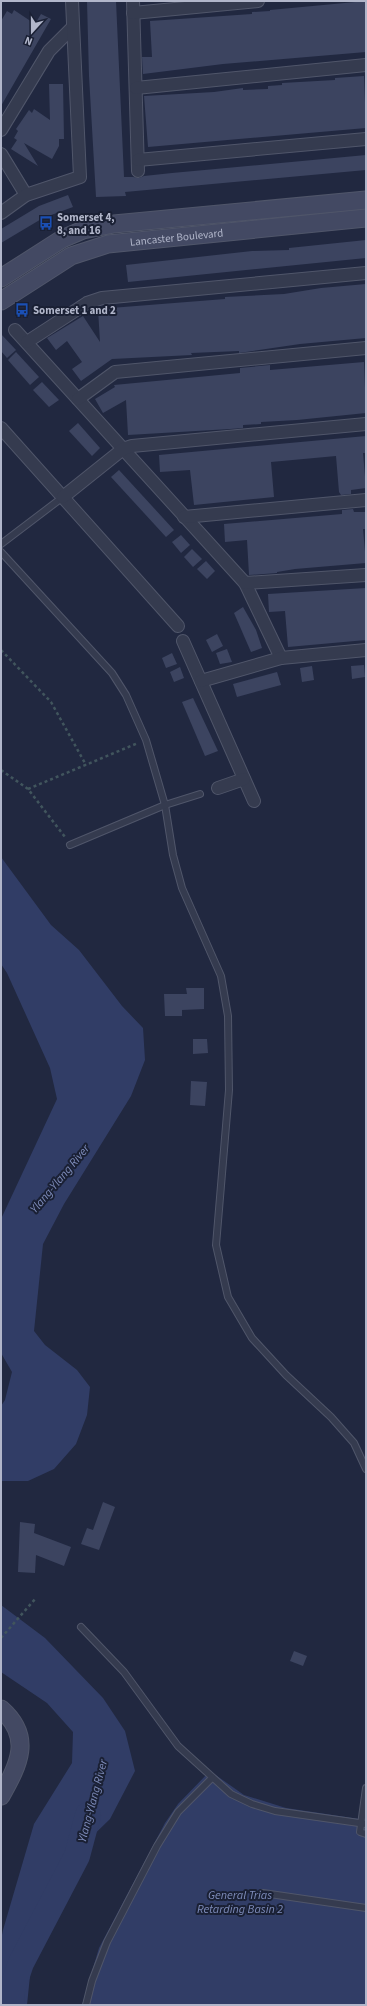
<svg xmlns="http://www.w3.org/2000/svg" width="367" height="2006" font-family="'Source Sans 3',sans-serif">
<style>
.water{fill:#313d66}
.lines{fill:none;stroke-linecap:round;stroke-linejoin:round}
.river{stroke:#313d66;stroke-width:26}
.building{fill:#3c4460}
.lane-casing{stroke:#50566a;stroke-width:8}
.street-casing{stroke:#50566a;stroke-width:14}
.secondary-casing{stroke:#50566a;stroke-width:19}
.path{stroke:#41555d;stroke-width:2.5;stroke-dasharray:3 3;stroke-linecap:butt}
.lane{stroke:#353b4f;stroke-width:6}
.street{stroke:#353b4f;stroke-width:12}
.secondary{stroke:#434963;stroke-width:17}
.labels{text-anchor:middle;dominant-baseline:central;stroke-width:4;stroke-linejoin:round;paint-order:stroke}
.poi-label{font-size:11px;font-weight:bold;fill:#b1b6ca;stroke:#1a2034;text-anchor:start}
.street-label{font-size:11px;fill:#b1b6ca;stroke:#1a2034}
.water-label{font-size:12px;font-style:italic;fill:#7d8bb9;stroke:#1a2034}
</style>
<rect width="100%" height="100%" fill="#212840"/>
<g class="water">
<path d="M1 857 51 925 79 950 122 1006 143 1028 145 1060 131 1096 64 1204 43 1244 34 1331 45 1345 77 1370 90 1387 87 1415 76 1444 54 1469 28 1481H1V1406L5 1400 12 1372 1 1353V1219L57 1099 50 1068 7 973 1 964Z"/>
<path d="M1 1605 45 1638 103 1698 125 1731 135 1771 110 1819 75 1853 41 1902 35 1927 27 2005H1V1940L3 1930 34 1824 72 1763 73 1732 47 1703 1 1672Z"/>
<path d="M210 1771 244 1795 286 1808 366 1820V2005H82L99 1948 165 1823 178 1804Z"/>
</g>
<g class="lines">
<path class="river" d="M11 2005 12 1990 21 1963 77 1856 88 1815"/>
</g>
<g class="building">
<path d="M87 1H116L124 177H133L139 178 144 176 172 173 366 155V170L125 192 126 196 96 197 89 76Z"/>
<path d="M366 1V52L223 64 143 74 142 57H152L150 21 252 14V12L270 11V10Z"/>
<path d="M14 10 35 24 41 14 51 19 1 106V21L7 11 12 14Z"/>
<path d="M364 76 366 128 148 147 144 96 214 92 243 88V90L268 89V86L282 85V83L335 80V78Z"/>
<path d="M49 84H63L64 139H59V146L52 159 24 143 38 166 11 149 17 140 14 138 18 131 16 129 29 110 32 113 34 109 50 120Z"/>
<path d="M68 195 73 207 43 218 1 243V229L39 206Z"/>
<path d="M366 240V258L128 282 126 265 252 251 289 250V248Z"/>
<path d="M366 284V338L300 344 239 353V351L191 353 192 355 112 359 81 381 72 369 82 362 67 341 56 350 47 338 83 316 100 342 98 309 225 299V297L284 294 321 288Z"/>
<path d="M1 334 16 350 7 358 1 351Z"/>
<path d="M16 352 39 377 30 385 8 360Z"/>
<path d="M364 362 366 413 297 420 261 422V424L243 425V428L230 429 128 435 126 400 103 413 95 399 115 387 114 385 240 373V368L270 365V370Z"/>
<path d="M42 382 59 400 49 407 33 390Z"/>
<path d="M78 423 100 448 92 456 69 431Z"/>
<path d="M366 436V453H363L366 488 351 490V494L341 495 339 492 336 456 271 462 274 497 194 505 190 470 160 472 159 455Z"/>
<path d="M119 470 174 530 166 537 111 477Z"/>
<path d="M353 509 354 512H366V529H363L366 563 295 569 277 572V573L249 575 247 540 225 542 224 524 342 514V510Z"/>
<path d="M181 535 190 545 181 553 172 542Z"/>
<path d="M192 549 202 559 193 567 184 557Z"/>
<path d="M206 561 215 571 207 579 197 569Z"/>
<path d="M366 588V640L288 647 285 611 269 612 268 594Z"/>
<path d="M243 607 256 630 262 648 251 652 234 613Z"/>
<path d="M217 634 223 646 212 652 206 640Z"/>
<path d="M227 649 232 662 220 664 216 653Z"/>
<path d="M172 653 177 664 166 668 162 658Z"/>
<path d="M364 665 365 677 352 679 351 666Z"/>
<path d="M312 666 314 680 302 682 300 668Z"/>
<path d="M180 667 184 678 174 682 170 672Z"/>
<path d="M277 672 281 685 237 697 233 684Z"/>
<path d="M193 698 218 751 205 756 182 702Z"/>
<path d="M186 988H204V1009L182 1010V1016H165L164 994H187Z"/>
<path d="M193 1039H207L208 1053 193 1054Z"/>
<path d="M191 1081 207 1082 205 1106 190 1105Z"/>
<path d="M103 1502 115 1507 99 1550 81 1544 87 1528 93 1530Z"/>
<path d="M20 1522 35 1524 34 1533 71 1547 64 1566 36 1555 35 1573 18 1572Z"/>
<path d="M294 1651 307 1656 303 1666 290 1661Z"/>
</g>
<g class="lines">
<defs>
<g id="lane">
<path d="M1 544 63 497"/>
<path d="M1 552 112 673 126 695 146 740 165 805 173 855 182 888 221 976 228 1016 229 1090 216 1245 228 1297 252 1338 286 1375 331 1417 354 1443 366 1469"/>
<path d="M70 845 165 805 200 794"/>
<path d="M81 1627 124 1672 178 1746 231 1794 252 1804 275 1811 366 1824"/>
<path d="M366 1788 360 1832 366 1834"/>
<path d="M263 1893 366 1908"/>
<path d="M86 2005 92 1981 107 1942 157 1846 178 1812 212 1778"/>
</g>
<g id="street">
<path d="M133 1 138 171"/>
<path d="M133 13 258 1"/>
<path d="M136 88 366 65"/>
<path d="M1 130 49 51 73 27"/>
<path d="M1 154 26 195"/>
<path d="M138 160 366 139"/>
<path d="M1 213 26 195 80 177 72 1"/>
<path d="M15 330 245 583 281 658"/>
<path d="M27 342 87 303 102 298 366 273"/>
<path d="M78 399 115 372 366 348"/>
<path d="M1 428 178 626"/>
<path d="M63 497 123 449 132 446 366 424"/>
<path d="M184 517 366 500"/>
<path d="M245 583 366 575"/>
<path d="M183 641 254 801"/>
<path d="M201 681 281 658 366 650"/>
<path d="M218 788 244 779"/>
</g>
<g id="secondary">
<path d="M1 278 62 239 83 230 114 224 366 200"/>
<path id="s1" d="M1 301 71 256 108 244 366 218"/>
<path d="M1 1709C33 1737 19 1764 1 1796"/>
</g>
</defs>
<use href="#lane" class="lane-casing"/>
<use href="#street" class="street-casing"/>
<use href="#secondary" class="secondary-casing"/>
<g class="path">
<path d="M1 650 51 702 86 765"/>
<path d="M1 770 28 789 65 837"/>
<path d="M28 789 138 743"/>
<path d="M1 1638 36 1598"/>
</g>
<use href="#lane" class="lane"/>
<use href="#street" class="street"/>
<use href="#secondary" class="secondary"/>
</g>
<defs>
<symbol id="bus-bare" viewBox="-9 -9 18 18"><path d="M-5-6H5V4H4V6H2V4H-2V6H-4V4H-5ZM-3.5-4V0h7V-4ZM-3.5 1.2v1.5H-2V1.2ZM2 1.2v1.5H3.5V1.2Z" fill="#1a4fb4" stroke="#1a2034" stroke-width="2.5" paint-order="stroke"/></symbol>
</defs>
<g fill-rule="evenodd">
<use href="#bus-bare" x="36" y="213" width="20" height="20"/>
<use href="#bus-bare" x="12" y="300" width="20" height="20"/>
</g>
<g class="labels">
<g class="poi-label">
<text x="57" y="217">Somerset 4,<tspan x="57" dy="13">8, and 16</tspan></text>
<text x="33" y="310">Somerset 1 and 2</text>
</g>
<g class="street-label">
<text stroke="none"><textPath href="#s1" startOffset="191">Lancaster Boulevard</textPath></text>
</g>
<g class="water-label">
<text transform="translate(60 1179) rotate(-50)">Ylang-Ylang River</text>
<text transform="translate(93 1801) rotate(-75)">Ylang-Ylang River</text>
<text x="240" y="1895">General Trias<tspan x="240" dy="14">Retarding Basin 2</tspan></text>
</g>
</g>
<rect width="367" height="2006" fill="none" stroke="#b1b6ca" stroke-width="4"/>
<g transform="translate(32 32) rotate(201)" stroke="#1a2034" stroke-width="3" paint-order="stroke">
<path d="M0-3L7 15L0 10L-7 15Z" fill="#b1b6ca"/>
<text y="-6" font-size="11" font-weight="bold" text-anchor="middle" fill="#b1b6ca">N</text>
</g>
</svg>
